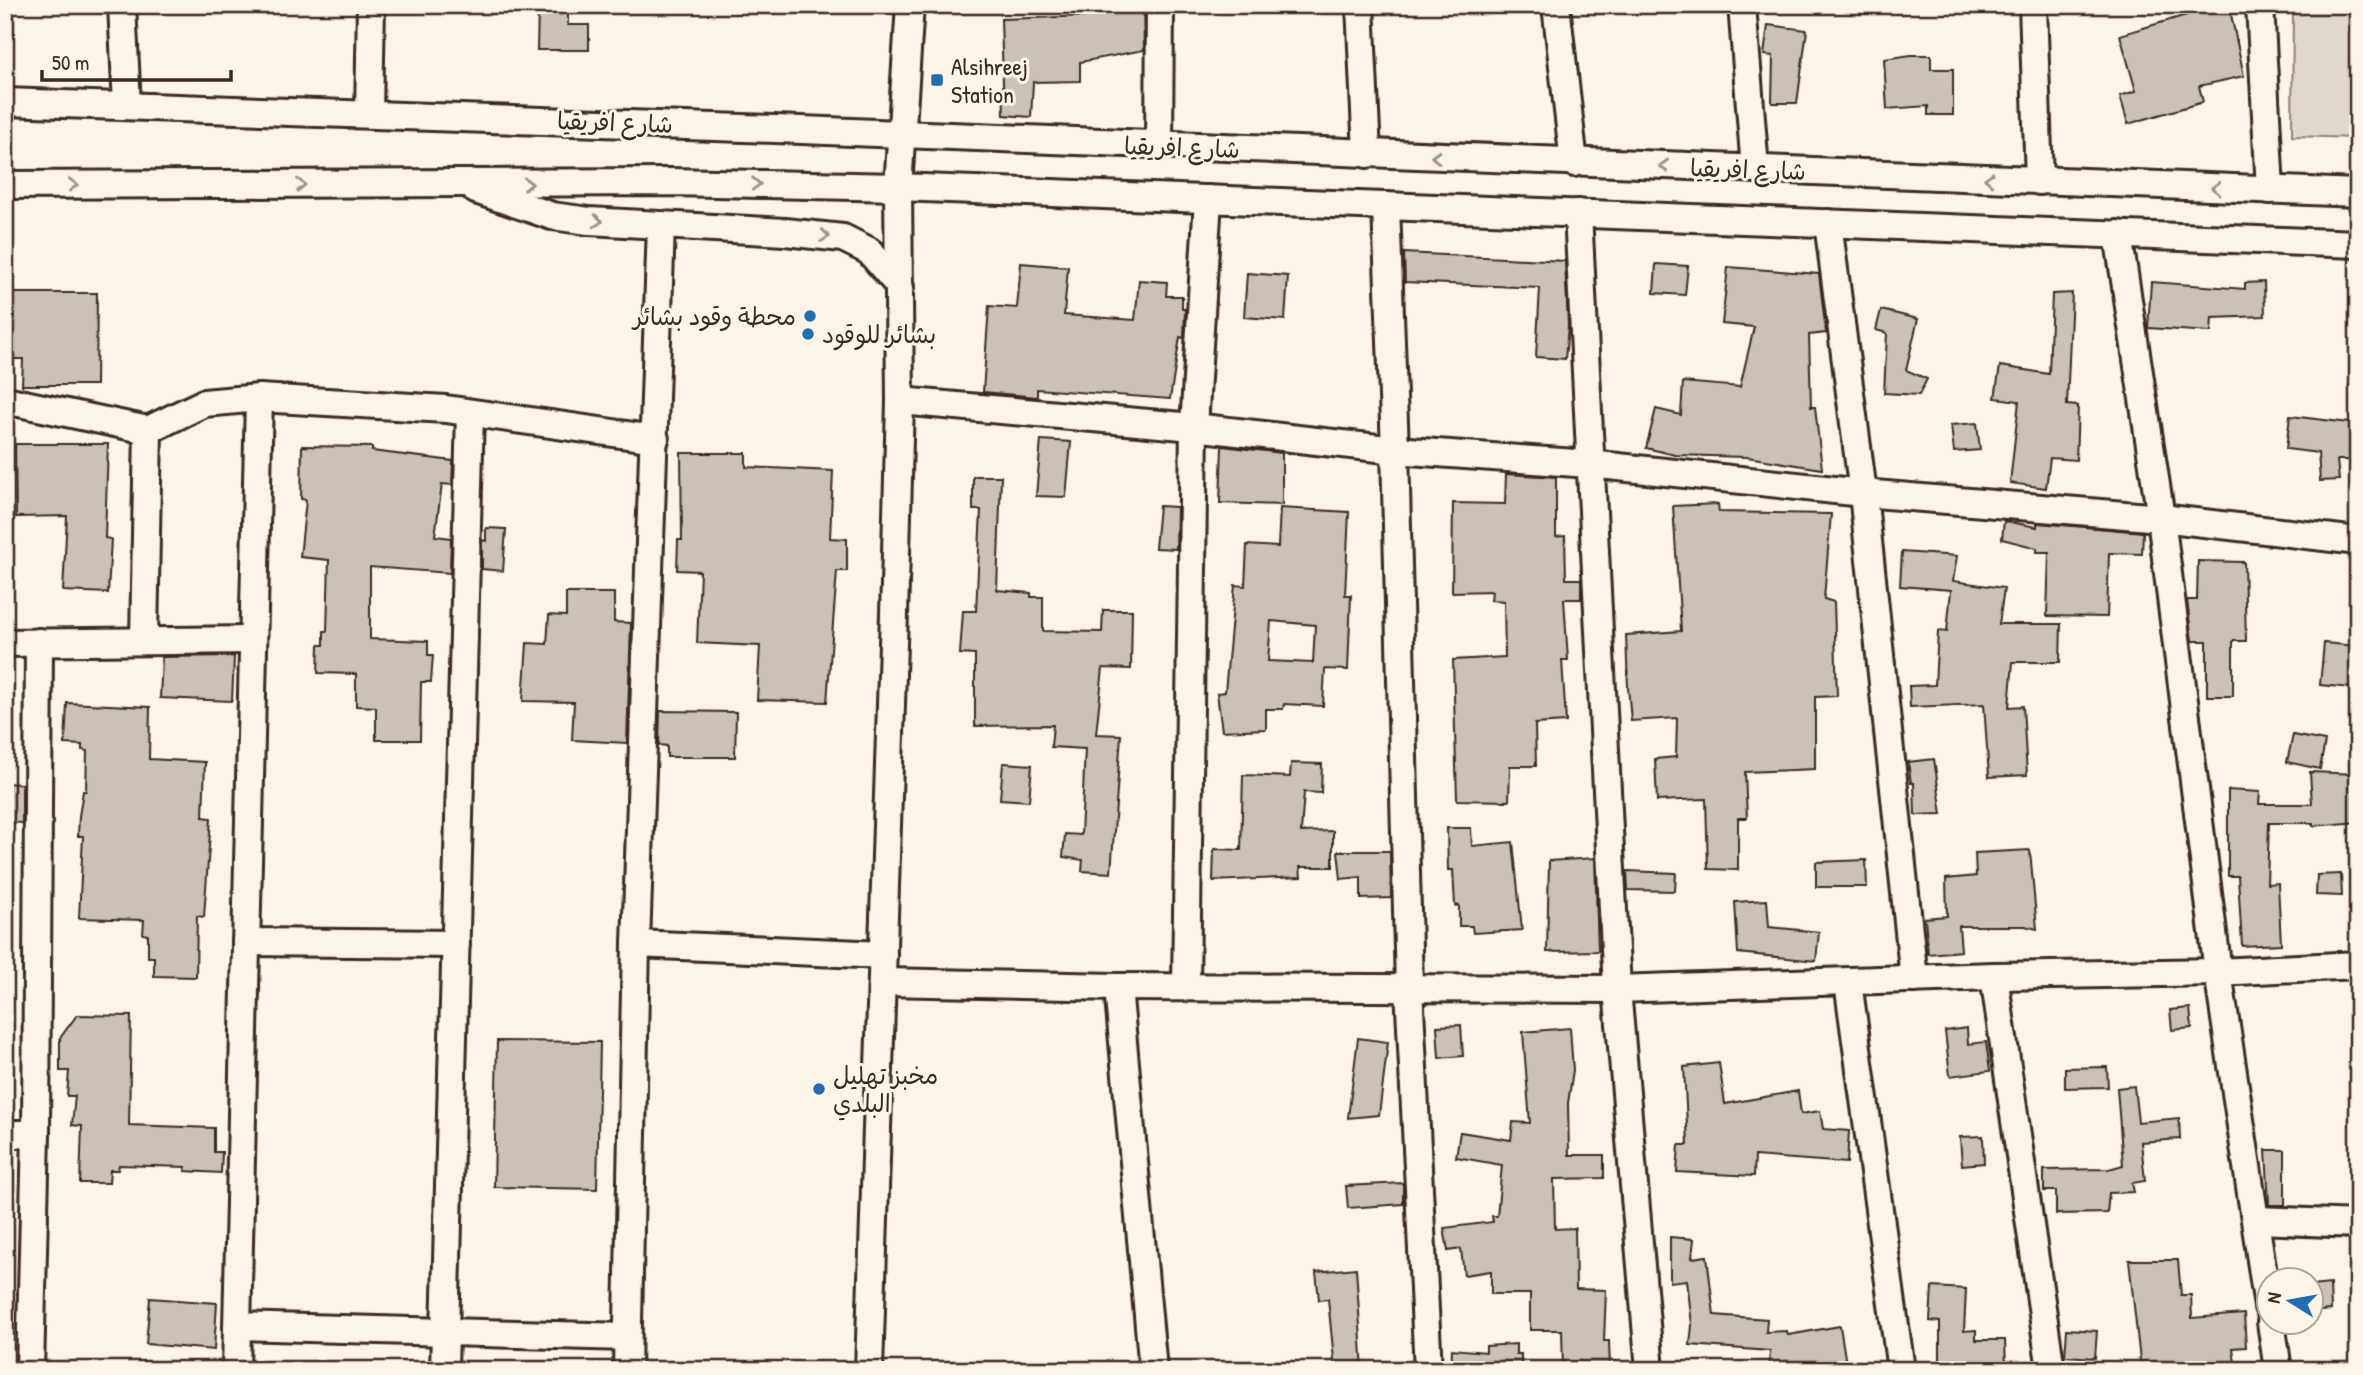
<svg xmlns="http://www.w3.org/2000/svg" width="2363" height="1375" font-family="'Patrick Hand','Playpen Sans Arabic',sans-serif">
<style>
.green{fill:#e0d8c8;stroke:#8e8173;stroke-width:2}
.building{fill:#ccc2b3;stroke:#3b2a1e;stroke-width:2;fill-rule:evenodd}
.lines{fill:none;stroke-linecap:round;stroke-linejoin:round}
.minor-casing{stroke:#3b2a1e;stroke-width:32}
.minor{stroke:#fcf5e5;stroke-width:26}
.oneway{stroke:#9c9082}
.poi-dot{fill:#1f6fb2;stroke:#fcf5e5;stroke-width:2.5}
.labels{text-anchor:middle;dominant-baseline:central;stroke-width:6;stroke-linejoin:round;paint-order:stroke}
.poi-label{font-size:24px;fill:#3b2a1e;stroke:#fcf5e5;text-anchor:start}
.street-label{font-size:24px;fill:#3b2a1e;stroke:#fcf5e5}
</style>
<rect width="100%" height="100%" fill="#fcf5e5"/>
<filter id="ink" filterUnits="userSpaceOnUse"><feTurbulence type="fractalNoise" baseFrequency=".0143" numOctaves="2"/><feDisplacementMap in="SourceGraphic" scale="14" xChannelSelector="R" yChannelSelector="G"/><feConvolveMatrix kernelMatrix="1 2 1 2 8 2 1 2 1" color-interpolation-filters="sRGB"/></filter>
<g filter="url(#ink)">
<path class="green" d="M2293 5H2358V138L2292 136Z"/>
<g class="building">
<path d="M1089 5H1143L1144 50 1080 62V81L1033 82 1031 117 1004 115 1001 19 1091 16Z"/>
<path d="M2220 5H2229L2244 76 2199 86 2203 102 2128 124 2120 96 2136 91 2120 35Z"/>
<path d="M538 9H568V25H589V50H537Z"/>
<path d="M1768 25 1807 30 1797 103H1772L1773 56 1764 55Z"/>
<path d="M1911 55H1931V69H1953V115H1928V106L1887 109 1884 59Z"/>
<path d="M1404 253 1565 261 1568 326 1565 359 1536 357 1540 288 1405 282Z"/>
<path d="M1021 263 1068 267 1064 315 1135 320 1139 280 1167 282 1166 296H1182V309H1185L1184 338 1180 337 1170 399 1037 389V397L983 392 989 306 1017 308Z"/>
<path d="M1656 264 1688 266 1685 295 1654 293Z"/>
<path d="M1728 267 1819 274 1826 333 1809 335 1811 407H1815L1822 469 1747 457 1675 455 1646 448 1656 409 1681 415 1683 382 1740 387 1754 327 1722 324Z"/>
<path d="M1247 273 1288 276 1285 320 1244 317Z"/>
<path d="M2151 282 2245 289V283L2264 282 2265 316 2212 318 2211 332 2148 328Z"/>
<path d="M5 293H97L96 385H22L23 359H5Z"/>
<path d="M2072 293 2067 405 2078 406 2076 460 2050 458 2046 488 2010 483 2019 401 1995 398 2000 366 2049 374 2052 294Z"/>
<path d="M1881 310 1918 319 1906 370 1927 379 1919 395 1884 393 1887 333 1876 330Z"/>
<path d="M2290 416 2358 424V460H2337L2339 480 2320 481 2318 453 2286 449Z"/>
<path d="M1977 423 1980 450 1954 452 1951 425Z"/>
<path d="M1041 440 1071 442 1066 497 1036 496Z"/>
<path d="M15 444H108L105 538 111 539 108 593 63 591 67 516 16 517Z"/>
<path d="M302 446 372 447V451L453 461 452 485 442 484 435 536 451 538 450 573 370 567V639L428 641V655H433L431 682H421L420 740H376V707L356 706V674L318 673 319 645H324V631H327L329 560 300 557 306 500 301 499Z"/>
<path d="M1222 446 1282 453V505L1220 503Z"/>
<path d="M681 453H746V467L833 471 830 538 847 539V571H837L827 702 757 700 760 646 697 643 700 571 677 570 678 540H682Z"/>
<path d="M1506 474 1556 477V537L1565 536 1566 579H1581V599H1564L1568 660H1562L1566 722 1535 724 1536 766H1510L1509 801 1457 800 1453 660 1505 657 1504 601 1491 600 1492 591 1452 592 1453 503 1505 504Z"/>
<path d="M973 476H1001L997 590 1031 593V597H1043V631L1102 632 1103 610H1132L1131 669 1103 668 1096 734 1121 735 1111 873 1082 871 1083 860 1063 857 1065 834 1081 835 1085 749 1051 747 1053 725 975 726V655L960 654 963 611H976L981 510H973Z"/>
<path d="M1718 504 1719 512 1831 514 1824 599 1834 602 1837 696 1815 697V769L1745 772 1747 818H1738V870L1708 869 1706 799 1657 801 1655 759 1676 757 1677 718 1631 721 1628 687 1626 635 1681 631 1673 506Z"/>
<path d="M1159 506 1177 507 1176 549 1155 548Z"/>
<path d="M1280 508 1349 512 1345 595H1351L1348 670 1325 669 1323 706 1284 704 1283 709H1266V729L1222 731 1217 693 1225 692 1235 585 1245 586 1247 545 1278 547ZM1271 621 1315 625 1313 663 1268 661Z"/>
<path d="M2004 521 2037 527V523L2143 532 2142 554 2109 553 2107 617 2047 616 2049 552H2037V548L2002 539Z"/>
<path d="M486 528 506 529 503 571 482 569V540L486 541Z"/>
<path d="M1902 552 1957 556 1953 581 2004 588 1999 624H2061L2060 662H2013L2009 707 2023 706 2027 775 1989 777 1984 704 1910 707 1909 686 1935 685 1938 631 1947 632 1951 590 1900 586Z"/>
<path d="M2198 561 2244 562 2246 641H2233V696H2207V641H2192L2187 600H2197Z"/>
<path d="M566 593H614V622L631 623 627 743 572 740 574 702 523 701 527 643 547 644 549 615 566 616Z"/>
<path d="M2324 643 2356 646 2352 688 2320 685Z"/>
<path d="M234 656 232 701 160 698 162 657Z"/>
<path d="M67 703 150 707 149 759 205 762 203 817 211 818 204 917 197 916 196 977 154 976V957H148V935L143 934 144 920 79 918 83 836H78L79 816 83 791H86L87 751 82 750V745L65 744Z"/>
<path d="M660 711 736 712 735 757H667V746L659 745Z"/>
<path d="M2293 735 2325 741 2320 769 2287 762Z"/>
<path d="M1934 759 1942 814 1915 815 1914 783H1911L1908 762Z"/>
<path d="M1003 763 1032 765 1029 801 1000 799Z"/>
<path d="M1291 763 1322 764 1321 793 1304 792 1301 832 1333 831V867H1300L1301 877 1213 881 1214 849 1241 850 1243 775 1290 777Z"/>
<path d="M2310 772 2358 774V822L2313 826V823H2269L2267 884 2278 883 2281 944 2242 946 2238 876H2228V790L2260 792 2259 804H2312Z"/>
<path d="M5 783 22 784V823L5 822Z"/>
<path d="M1447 828H1471L1472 846 1513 842 1522 930 1473 933 1472 926H1459V905L1455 906 1453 870H1448Z"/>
<path d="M2030 850 2037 929 2025 926H1959L1961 951 1928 954 1925 918 1947 916 1946 879 1976 876 1975 853Z"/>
<path d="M1338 851H1390L1391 898 1361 899V877L1341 879Z"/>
<path d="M1595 858 1598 951 1547 952 1549 861Z"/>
<path d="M1866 860 1867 887H1816V862Z"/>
<path d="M1627 871 1676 873 1675 891 1628 890Z"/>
<path d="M2341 874 2342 896 2316 895 2317 875Z"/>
<path d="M1767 900 1769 927 1819 932 1816 961 1738 953 1735 902Z"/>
<path d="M2190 1008 2192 1028 2172 1030 2170 1010Z"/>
<path d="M77 1015 131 1016 129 1125 214 1128V1152H222L221 1173 185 1171 186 1167 119 1165 118 1170H110L109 1183H80L82 1126 72 1125 75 1096H67L69 1071H60V1038Z"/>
<path d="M1461 1025 1463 1056 1439 1058 1437 1026Z"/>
<path d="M1570 1028 1573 1070 1568 1103 1569 1155H1604V1178L1554 1179 1555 1229 1575 1228 1576 1289 1606 1290 1604 1341H1609L1610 1370H1563L1562 1330H1530V1294H1491V1271L1464 1275 1461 1249 1448 1251 1444 1228 1493 1222 1492 1216H1497L1502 1165 1456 1157 1460 1132 1511 1140 1513 1122 1530 1123 1523 1032Z"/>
<path d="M1967 1028 1968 1044 1986 1042 1990 1071 1950 1076 1945 1031Z"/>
<path d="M1358 1038 1388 1042 1379 1115 1348 1118Z"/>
<path d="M497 1041 600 1042 597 1189 494 1187Z"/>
<path d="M1719 1063 1725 1104 1798 1091 1801 1114 1820 1111 1823 1129 1849 1131 1847 1163 1755 1156 1754 1176 1677 1172 1679 1145H1688L1684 1067Z"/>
<path d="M2107 1067 2108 1087 2065 1088V1068Z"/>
<path d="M2134 1086 2138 1122 2179 1118 2180 1139 2141 1142 2145 1181 2132 1183 2134 1192 2109 1193 2107 1213 2056 1214V1191H2044V1170L2109 1169 2123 1165 2117 1088Z"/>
<path d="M1983 1136 1984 1163 1962 1165 1960 1137Z"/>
<path d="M2266 1150H2285V1205H2269Z"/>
<path d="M1403 1183V1204L1348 1208 1346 1186Z"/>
<path d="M1670 1237 1694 1239 1692 1258 1707 1256 1714 1315 1767 1319 1766 1332 1787 1331 1788 1335 1840 1326 1847 1370H1769L1770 1351 1690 1345 1692 1325 1687 1280 1670 1282Z"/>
<path d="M2129 1260H2178L2181 1295H2191L2192 1318 2244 1314 2246 1347 2233 1348 2236 1370H2141Z"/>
<path d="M1356 1268 1363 1370H1335L1328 1299 1319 1300 1316 1272Z"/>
<path d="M2330 1284 2331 1310 2311 1312V1286Z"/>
<path d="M1932 1287 1966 1289 1964 1331 1976 1330V1340H2005L2006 1367 1940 1370V1322L1930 1321Z"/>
<path d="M150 1298 217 1303 214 1350 146 1344Z"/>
<path d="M2067 1329 2097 1331 2095 1358 2065 1356Z"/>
<path d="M1516 1344V1354H1521V1370H1451L1452 1349 1486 1352V1346Z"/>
</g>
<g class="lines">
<defs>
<g id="minor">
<path d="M122 5 127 106"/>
<path d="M1360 5 1367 154"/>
<path d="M1556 5 1574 163"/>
<path d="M1742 5 1755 169"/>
<path d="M2033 5 2039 181"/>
<path d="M2260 5 2270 190"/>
<path d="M5 102 802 130 2358 193"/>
<path d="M369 113 371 5"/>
<path d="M1159 146 1160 5"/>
<path d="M5 185 670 182 898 187 2358 244"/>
<path d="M476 190 552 216 589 221 785 232 843 238 869 251 900 287"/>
<path d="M1386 206 1395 450 1409 987 1428 1370"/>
<path d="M1578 213 1617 989 1650 1370"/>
<path d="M1828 223 1863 493 1914 979"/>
<path d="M2118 234 2161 518 2218 972 2268 1307"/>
<path d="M5 400 148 430 204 403 259 398 446 409 655 439"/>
<path d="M900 401 1194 427 1395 450 1590 464 1863 493 2161 518 2358 541"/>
<path d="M144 639 148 430"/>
<path d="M5 643 252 640"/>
<path d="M246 942 456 944"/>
<path d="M636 944 883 955"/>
<path d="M1994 976 2051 1370"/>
<path d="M883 982 1118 987 1617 989 1994 976 2218 972 2358 965"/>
<path d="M1848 982 1901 1370"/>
<path d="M1186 986 1194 427 1208 199"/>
<path d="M1118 987 1153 1370"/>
<path d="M5 1134H36"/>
<path d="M2256 1220 2358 1224"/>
<path d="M2271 1322 2278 1370"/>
<path d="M238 1326 627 1337"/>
<path d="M30 1370 36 1134 39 642"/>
<path d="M236 1370 259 398"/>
<path d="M444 1370 470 413"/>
<path d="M627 1370 636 944 661 225"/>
<path d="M869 1370 896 553 900 401 898 187 910 5"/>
</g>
</defs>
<use href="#minor" class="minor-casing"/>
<use href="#minor" class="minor"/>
</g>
<defs><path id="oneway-chevron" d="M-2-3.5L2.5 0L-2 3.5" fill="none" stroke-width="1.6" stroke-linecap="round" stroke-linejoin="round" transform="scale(1.75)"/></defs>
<g class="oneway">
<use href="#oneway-chevron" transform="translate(1436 157) rotate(-178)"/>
<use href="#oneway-chevron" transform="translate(1664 166) rotate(-178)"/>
<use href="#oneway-chevron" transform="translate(1989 179) rotate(-178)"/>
<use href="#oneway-chevron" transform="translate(528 184) rotate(-1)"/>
<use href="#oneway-chevron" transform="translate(756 184) rotate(1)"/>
<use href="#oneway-chevron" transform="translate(73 185)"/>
<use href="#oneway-chevron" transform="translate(301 185)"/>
<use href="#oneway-chevron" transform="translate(2216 188) rotate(-178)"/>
<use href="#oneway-chevron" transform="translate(598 221) rotate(4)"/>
<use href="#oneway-chevron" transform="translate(825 236) rotate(7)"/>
</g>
</g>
<g class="poi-dot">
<rect x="930" y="73" width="14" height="14" rx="3.5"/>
<circle cx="810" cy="316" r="7"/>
<circle cx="808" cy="334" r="7"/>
<circle cx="819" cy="1089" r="7"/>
</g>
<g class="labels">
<g class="poi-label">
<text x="951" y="66">Alsihreej<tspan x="951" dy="28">Station</tspan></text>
<text x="796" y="316" text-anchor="end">محطة وقود بشائر</text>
<text x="822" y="334">بشائر للوقود</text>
<text x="833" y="1075">مخبز تهليل<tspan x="833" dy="28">البلدي</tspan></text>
</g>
<g class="street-label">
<text transform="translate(615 122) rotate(2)">شارع افريقيا</text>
<text transform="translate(1182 147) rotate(2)">شارع افريقيا</text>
<text transform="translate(1748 169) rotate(2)">شارع افريقيا</text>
</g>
</g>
<rect width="2363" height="1375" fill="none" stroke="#fcf5e5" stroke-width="28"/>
<rect x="14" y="14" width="2335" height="1347" fill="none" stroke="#3b2a1e" stroke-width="2.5" filter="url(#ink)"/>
<g transform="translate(2290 1301) rotate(281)"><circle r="33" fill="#fcf5e5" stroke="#afa495" stroke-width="2"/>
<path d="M0-5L12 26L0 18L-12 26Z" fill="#1f6fb2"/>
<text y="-10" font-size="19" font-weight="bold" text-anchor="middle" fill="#3b2a1e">N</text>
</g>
<path d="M42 70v10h189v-10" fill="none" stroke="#3b2a1e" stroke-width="3.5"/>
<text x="52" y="70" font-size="21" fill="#3b2a1e" stroke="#fcf5e5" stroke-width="5" paint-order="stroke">50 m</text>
</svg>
